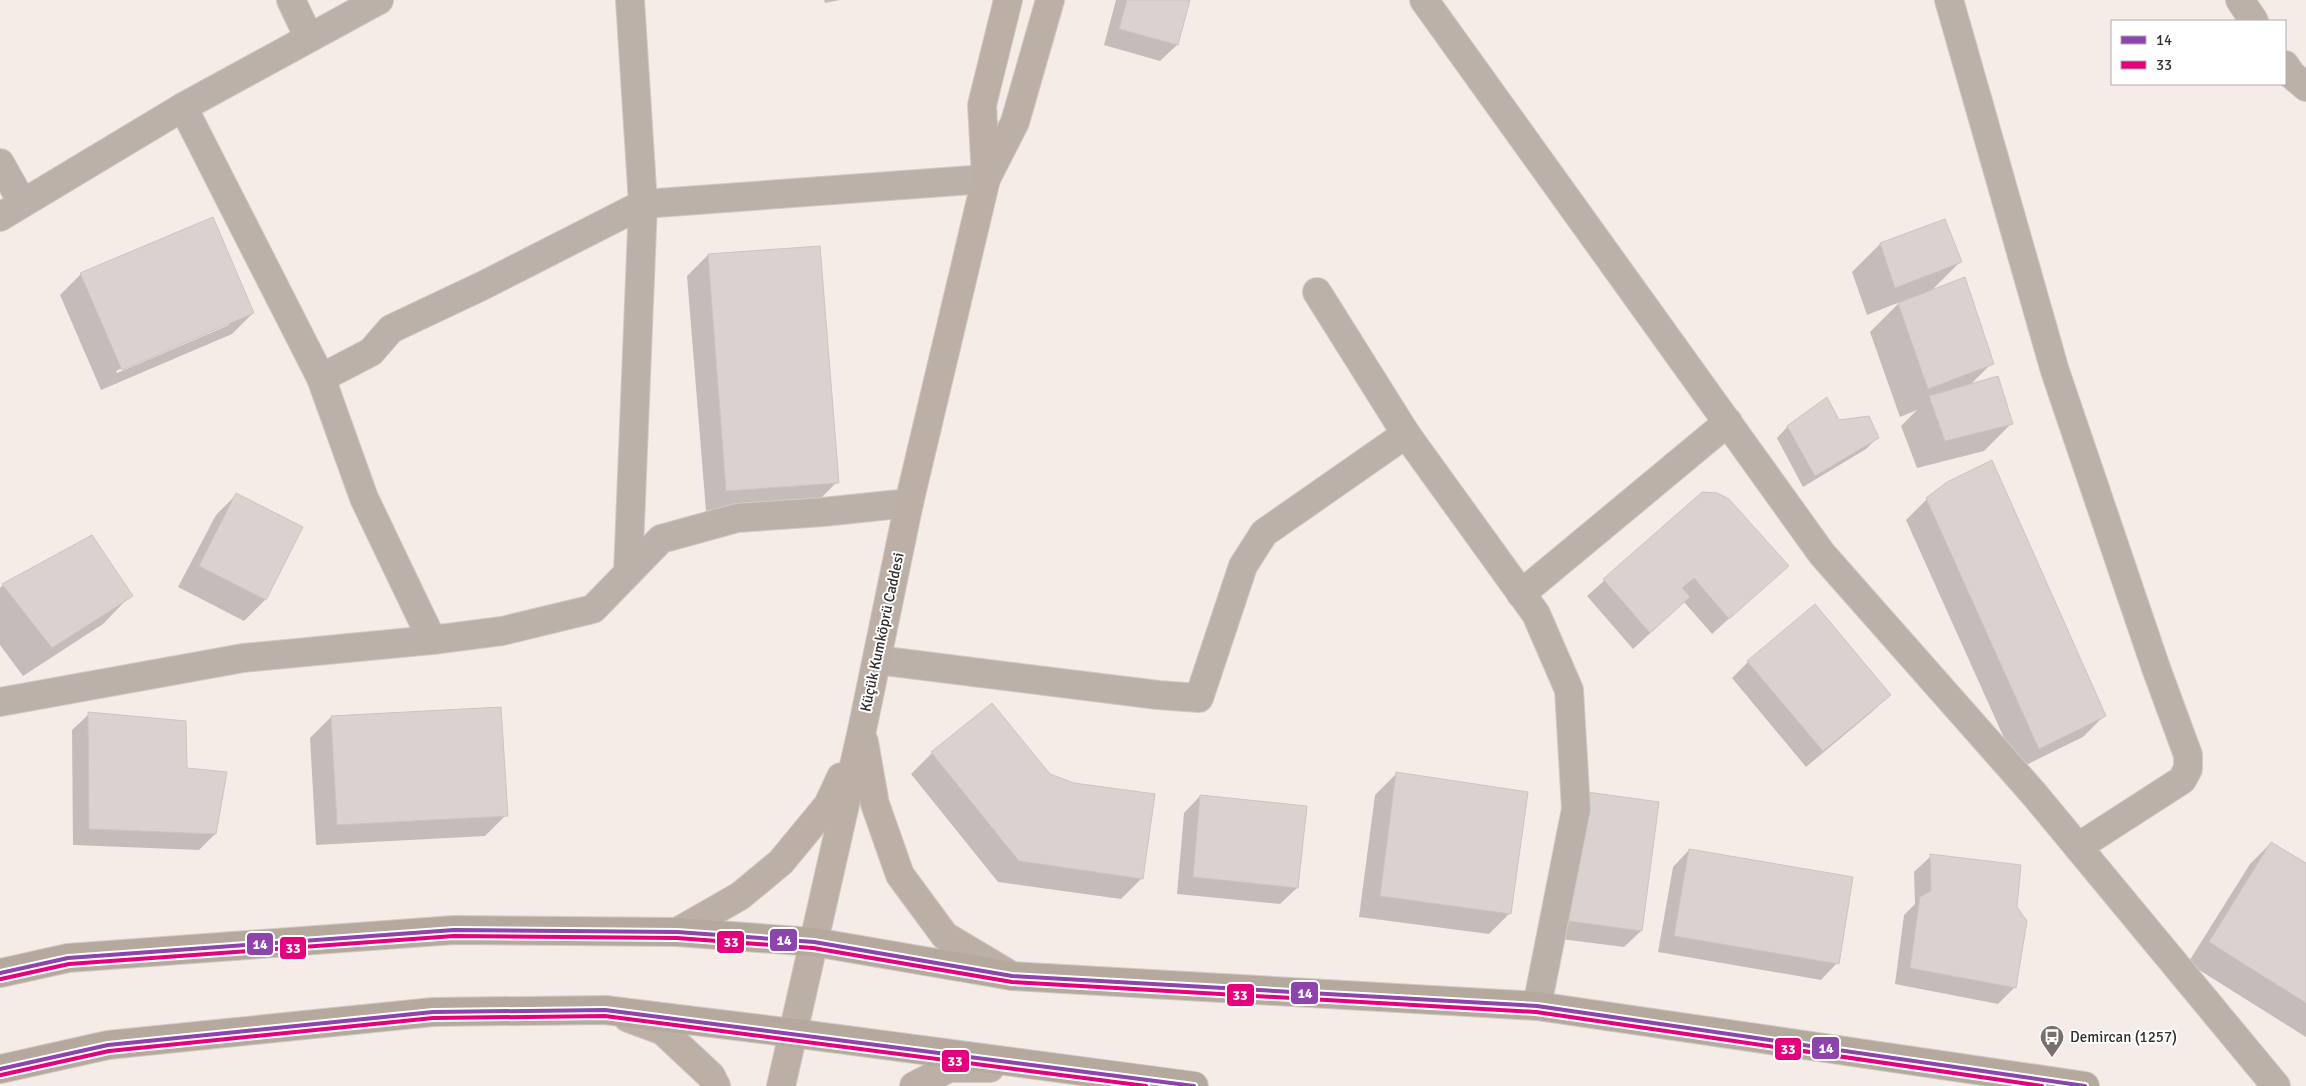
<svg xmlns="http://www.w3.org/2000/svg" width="2306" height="1086" font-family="Signika,sans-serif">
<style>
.shadow{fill:#0003;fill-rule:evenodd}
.building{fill:#dad2ce;stroke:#ccc4c0}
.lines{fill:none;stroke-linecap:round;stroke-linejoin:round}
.street-casing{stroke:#d1cac7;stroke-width:30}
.secondary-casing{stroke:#d1cac7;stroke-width:30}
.primary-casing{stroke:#d1cac7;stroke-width:30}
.street{stroke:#bcb1a8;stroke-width:28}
.secondary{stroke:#bcb0a6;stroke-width:28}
.primary{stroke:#b5a89c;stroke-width:28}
.bus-1-casing{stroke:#fff;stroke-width:8}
.bus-2-casing{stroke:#fff;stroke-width:8}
.bus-1{stroke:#8e44ad;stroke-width:4}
.bus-2{stroke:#e5007d;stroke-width:4}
.labels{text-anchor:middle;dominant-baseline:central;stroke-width:4;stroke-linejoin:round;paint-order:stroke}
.street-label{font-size:15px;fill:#342d2a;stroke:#fff}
.poi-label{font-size:15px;fill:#342d2a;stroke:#fff;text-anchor:start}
.line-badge{stroke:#fff;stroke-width:2}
.badge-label{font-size:14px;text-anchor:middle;font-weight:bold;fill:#fff}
</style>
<rect width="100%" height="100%" fill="#f6ece7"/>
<g class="shadow">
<path d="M824 0H840L825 3Z"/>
<path d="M1116 0H1189L1177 45 1160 61 1104 45Z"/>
<path d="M1944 220 1961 261 1930 292 1992 363 1970 385 2012 423 1984 451 1917 468 1901 426 1917 410 1900 417 1870 332 1900 302 1867 315 1852 272 1880 244Z"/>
<path d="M708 255 837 482 816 503 706 511 687 276Z"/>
<path d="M81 274 253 313 232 334 101 390 60 295ZM229 322V325L117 373 116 371Z"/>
<path d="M1788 426 1877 438 1866 449 1803 487 1777 438Z"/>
<path d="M1702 493 1787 566 1712 634 1684 602 1633 649 1587 596Z"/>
<path d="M237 494 302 527 265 600 244 621 178 587 216 515Z"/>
<path d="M1927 499 2104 716 2083 737 2018 769 1906 520Z"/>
<path d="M3 585 131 595 103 624 23 676 0 645V588Z"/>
<path d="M1748 662 1889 695 1873 711 1806 767 1732 678Z"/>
<path d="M992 704 1049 775 1142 878 1121 899 998 882 911 774 932 753Z"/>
<path d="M89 714 186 769 215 834 199 850 73 845 72 730Z"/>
<path d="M331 717 506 815 485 836 316 845 310 738Z"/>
<path d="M1396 774 1510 913 1489 934 1359 917 1375 795Z"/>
<path d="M1200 796 1297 888 1280 904 1177 894 1184 813Z"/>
<path d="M1658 803 1641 931 1624 947 1553 938 1571 809Z"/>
<path d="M2271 843 2306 865V1037L2188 963 2250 864Z"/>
<path d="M1689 850 1837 963 1821 980 1658 952 1673 867Z"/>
<path d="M1931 856 2016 907 2015 987 1998 1004 1895 984 1904 915 1915 904 1914 872Z"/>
</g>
<g class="building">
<path d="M1127 0H1190L1178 45 1119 29Z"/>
<path d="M213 217 254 313 122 370 80 273Z"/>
<path d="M1945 219 1962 262 1895 288 1880 243Z"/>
<path d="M820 246 839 483 726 491 708 254Z"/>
<path d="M1965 277 1994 364 1928 389 1898 303Z"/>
<path d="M1998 376 2013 424 1945 441 1929 396Z"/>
<path d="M1827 397 1839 420 1869 416 1879 438 1815 476 1787 426Z"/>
<path d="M1992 460 2106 716 2039 749 1926 498 1947 482Z"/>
<path d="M1702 492 1717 493 1729 499 1789 566 1729 619 1694 578 1682 588 1690 597 1650 633 1603 579Z"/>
<path d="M236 493 303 527 266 600 199 566Z"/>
<path d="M92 535 133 596 52 648 2 584Z"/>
<path d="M1815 604 1891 695 1823 751 1747 661Z"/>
<path d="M992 703 1050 774 1074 783 1155 794 1143 879 1019 861 931 752Z"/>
<path d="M501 707 508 816 337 825 331 716Z"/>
<path d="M88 712 186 721 187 768 227 772 216 834 89 829Z"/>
<path d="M1396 772 1528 792 1511 914 1380 896Z"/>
<path d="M1587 792 1659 802 1642 931 1569 921Z"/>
<path d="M1200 795 1307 806 1298 888 1193 877Z"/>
<path d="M2271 842 2306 863V1003L2209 942Z"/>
<path d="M1689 849 1853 877 1839 964 1674 936Z"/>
<path d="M1930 854 2021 865 2017 907 2027 921 2016 988 1910 968 1920 897 1931 891Z"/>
</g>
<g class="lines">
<defs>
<g id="street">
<path d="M291 0 309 38"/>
<path d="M1424 0 1822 554 2034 794 2276 1086"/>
<path d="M1949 0 2055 371 2156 668 2188 755V769L2182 780 2078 847"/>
<path d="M2240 0 2254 21"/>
<path d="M2285 65 2291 74 2306 87"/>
<path d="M183 107 321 378 364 498 432 640 502 631 593 609 661 539 737 518 823 512 909 503"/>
<path d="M0 163 22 202"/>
<path d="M0 217 183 107 379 0"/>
<path d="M1317 292 1406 434"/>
<path d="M321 378 371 352 391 329 482 286 643 204 986 179"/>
<path d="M628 573 643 204 630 0"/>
<path d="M1521 594 1728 422"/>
<path d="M877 660 1158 695 1199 698 1243 566 1264 533 1406 434 1536 614 1569 690 1576 809 1537 1006"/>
<path d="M0 702 243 658 432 640"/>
</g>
<g id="secondary">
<path d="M986 178 982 105 1008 0"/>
<path d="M864 742 875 804 900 875 945 936 1012 976"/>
<path d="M677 932 740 896 781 862 828 805 841 777"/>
<path d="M628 1018 663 1031 711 1076 716 1086"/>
<path d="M781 1086 862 730 909 503 986 179 1015 122 1050 0"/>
<path d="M914 1086 949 1068H990"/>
</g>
<g id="primary">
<path d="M0 973 68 958 454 930 677 932 814 942 1012 976 1537 1006 2085 1086"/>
<path d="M0 1069 108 1045 433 1012 605 1010 793 1033 1194 1086"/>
</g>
</defs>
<use href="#street" class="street-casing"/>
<use href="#secondary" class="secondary-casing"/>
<use href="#primary" class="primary-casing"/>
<use href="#street" class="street"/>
<use href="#secondary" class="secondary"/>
<use href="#primary" class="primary"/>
<defs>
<g id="bus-1">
<path d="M0 973 68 958 454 930 677 932 814 942 1012 976 1537 1006 2085 1086"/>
<path d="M0 1069 108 1045 433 1012 605 1010 1194 1086"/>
</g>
<g id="bus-2">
<path d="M1 979 69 964 454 936 677 938 813 948 1012 982 1536 1012 2042 1086"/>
<path d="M1 1075 109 1051 433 1018 605 1016 1146 1086"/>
</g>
</defs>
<use href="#bus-1" class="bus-1-casing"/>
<use href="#bus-2" class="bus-2-casing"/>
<use href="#bus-1" class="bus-1"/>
<use href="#bus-2" class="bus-2"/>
</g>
<defs>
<symbol id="bus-pin" viewBox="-11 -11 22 30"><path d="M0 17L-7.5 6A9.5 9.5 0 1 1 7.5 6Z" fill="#78706c" stroke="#fff"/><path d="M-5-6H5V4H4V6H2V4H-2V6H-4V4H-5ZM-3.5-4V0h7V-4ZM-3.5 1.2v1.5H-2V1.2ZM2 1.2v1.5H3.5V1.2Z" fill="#fff"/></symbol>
</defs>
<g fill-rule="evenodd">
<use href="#bus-pin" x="2038" y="1023" width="28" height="38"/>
</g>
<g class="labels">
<g class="street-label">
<text transform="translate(882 632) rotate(-78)">Küçük Kumköprü Caddesi</text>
</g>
<g class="poi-label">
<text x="2070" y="1037">Demircan (1257)</text>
</g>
</g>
<g class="line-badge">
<rect x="769" y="928" width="29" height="24" rx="5" fill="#8e44ad"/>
<rect x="716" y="930" width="29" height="24" rx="5" fill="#e5007d"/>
<rect x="246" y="932" width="28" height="24" rx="5" fill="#8e44ad"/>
<rect x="279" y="936" width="28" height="24" rx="5" fill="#e5007d"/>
<rect x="1290" y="981" width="29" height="24" rx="5" fill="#8e44ad"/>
<rect x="1226" y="983" width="29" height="24" rx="5" fill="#e5007d"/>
<rect x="1811" y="1036" width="29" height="24" rx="5" fill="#8e44ad"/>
<rect x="1774" y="1037" width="28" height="24" rx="5" fill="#e5007d"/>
<rect x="941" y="1049" width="29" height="24" rx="5" fill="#e5007d"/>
</g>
<g class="badge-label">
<text x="784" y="945">14</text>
<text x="731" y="947">33</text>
<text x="260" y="949">14</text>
<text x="293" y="953">33</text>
<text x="1305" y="998">14</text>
<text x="1240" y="1000">33</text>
<text x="1826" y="1053">14</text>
<text x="1788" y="1054">33</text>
<text x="955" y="1066">33</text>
</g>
<rect x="2111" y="20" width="175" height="65" fill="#ffffff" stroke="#aeabaa"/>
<rect x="2121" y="36" width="25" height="8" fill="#8e44ad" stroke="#aeabaa"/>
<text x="2156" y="45" font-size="15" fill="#342d2a">14</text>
<rect x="2121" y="61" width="25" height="8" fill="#e5007d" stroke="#aeabaa"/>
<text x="2156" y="70" font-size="15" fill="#342d2a">33</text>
</svg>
